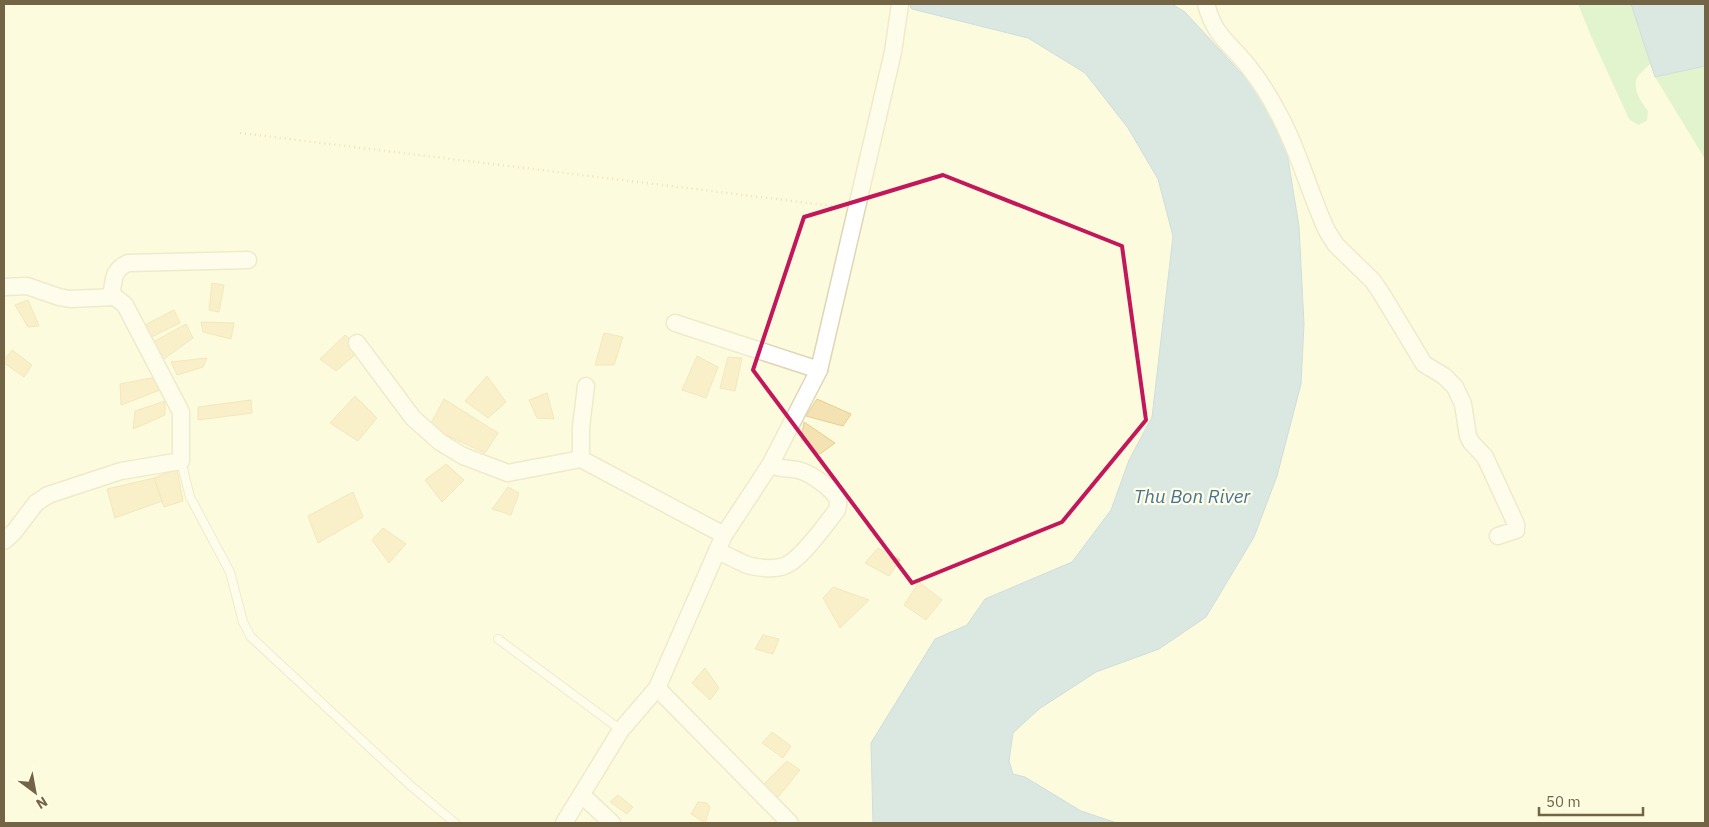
<svg xmlns="http://www.w3.org/2000/svg" width="1709" height="827" font-family="'IBM Plex Sans',sans-serif">
<style>
.green{fill:#bfebbc}
.water{fill:#b1cee7;stroke:#97bad9}
.building{fill:#f4e2b3;stroke:#e7ce93}
.lines{fill:none;stroke-linecap:round;stroke-linejoin:round}
.lane-casing{stroke:#ded6b7;stroke-width:10}
.street-casing{stroke:#ded6b7;stroke-width:19}
.path{stroke:#d8c597;stroke-width:2.5;stroke-dasharray:1 4;stroke-linecap:butt}
.lane{stroke:#fff;stroke-width:8}
.street{stroke:#fff;stroke-width:16}
.marked{fill:none;stroke:#c2185b;stroke-width:4;stroke-linejoin:round}
.labels{text-anchor:middle;dominant-baseline:central;stroke-width:4.5;stroke-linejoin:round;paint-order:stroke}
.water-label{font-size:19px;font-style:italic;fill:#46739e;stroke:#fffde4}
</style>
<rect width="100%" height="100%" fill="#fdfbdd"/>
<g class="green">
<path d="M1578 4H1631L1651 63C1647 67 1640 73 1637 78 1632 89 1642 103 1648 111L1647 121 1638 125 1629 119 1591 36Z"/>
<path d="M1705 66V159L1655 77Z"/>
</g>
<g class="water">
<path d="M908 4H1172L1185 12 1263 97 1287 153 1299 226 1304 324 1301 384 1277 476 1254 537 1206 617 1159 649 1096 672 1039 709 1013 733 1009 761 1013 774 1025 777 1081 811 1117 823H873L871 743 935 639 967 625 985 599 1072 562 1111 510 1129 460 1152 417 1173 236 1158 179 1128 128 1085 73 1028 38 912 9Z"/>
<path d="M1631 4H1705V66L1655 77Z"/>
</g>
<g class="building">
<path d="M212 283 224 285 219 312 209 310Z"/>
<path d="M28 300 39 326 28 327 15 305Z"/>
<path d="M174 310 180 323 147 339 145 325Z"/>
<path d="M201 322 234 323 231 339 203 332Z"/>
<path d="M186 324 193 338 161 361 146 346Z"/>
<path d="M604 333 623 337 614 365H595Z"/>
<path d="M345 335 362 349 336 371 320 359Z"/>
<path d="M12 350 32 365 24 377 4 363V360Z"/>
<path d="M697 356 718 367 706 398 682 390Z"/>
<path d="M728 357 742 358 735 391 720 388Z"/>
<path d="M207 358 203 367 177 375 171 362Z"/>
<path d="M487 376 506 402 488 418 465 401Z"/>
<path d="M156 377 160 390 121 405 120 384Z"/>
<path d="M547 393 554 419 537 418 529 400Z"/>
<path d="M355 396 377 418 358 441 330 423Z"/>
<path d="M444 399 498 433 485 453 429 427Z"/>
<path d="M817 399 851 414 843 426 806 416Z"/>
<path d="M251 400 252 413 198 420V407Z"/>
<path d="M165 401V415L133 429 135 411Z"/>
<path d="M804 422 835 443 820 454 801 440Z"/>
<path d="M446 464 464 480 442 502 425 480Z"/>
<path d="M177 469 183 501 164 507 154 478Z"/>
<path d="M154 478 162 501 115 518 107 489Z"/>
<path d="M508 487 519 493 511 515 492 509Z"/>
<path d="M353 492 363 517 318 543 308 516Z"/>
<path d="M383 528 406 544 389 563 372 540Z"/>
<path d="M878 548 900 560 889 576 865 563Z"/>
<path d="M919 582 942 600 926 620 904 605Z"/>
<path d="M833 587 869 600 840 628 823 598Z"/>
<path d="M763 635 779 639 773 654 755 649Z"/>
<path d="M705 668 719 688 710 700 692 683Z"/>
<path d="M772 732 791 746 783 758 762 743Z"/>
<path d="M787 761 800 770 778 797 762 786Z"/>
<path d="M618 795 633 807 627 814 610 802Z"/>
<path d="M698 802 707 803 710 807 705 823 691 814Z"/>
</g>
<g class="lines">
<defs>
<g id="lane">
<path d="M181 461 190 497 230 572 243 622 251 637 411 786 455 823"/>
<path d="M498 639 621 730"/>
</g>
<g id="street">
<path d="M1206 4C1215 37 1228 41 1248 66 1259 80 1269 95 1277 111 1298 148 1309 192 1327 231L1336 245 1373 281 1383 296 1424 364 1444 376 1455 387 1463 404 1468 436 1471 442 1485 457 1516 524V530L1498 536"/>
<path d="M4 287 27 286 59 297 70 299 115 297 125 305 181 412V461L121 471 48 495 36 503 14 532 4 541"/>
<path d="M111 297C114 281 112 270 128 263L248 260"/>
<path d="M675 323 819 370"/>
<path d="M357 343 413 418 440 442 463 456 508 473 581 459 724 535"/>
<path d="M581 459V427L586 386"/>
<path d="M717 551C727 555 736 560 745 564 755 568 774 570 784 566 800 561 826 524 837 510 837 509 839 503 838 502 837 490 808 472 798 470 787 468 781 469 770 465"/>
<path d="M657 688 790 823"/>
<path d="M582 795 612 823"/>
<path d="M564 823 621 730 657 688 724 535 770 465 819 370 893 52 900 4"/>
</g>
</defs>
<use href="#lane" class="lane-casing"/>
<use href="#street" class="street-casing"/>
<path class="path" d="M240 133 841 207"/>
<use href="#lane" class="lane"/>
<use href="#street" class="street"/>
</g>
<path d="M0 0H1709V827H0ZM943 175 1122 246 1146 420 1062 522 912 583 753 370 804 217Z" fill="#fdfbdd" fill-opacity=".55" fill-rule="evenodd"/>
<path class="marked" d="M943 175 1122 246 1146 420 1062 522 912 583 753 370 804 217Z"/>
<g class="labels">
<g class="water-label">
<text x="1192" y="496">Thu Bon River</text>
</g>
</g>
<rect width="1709" height="827" fill="none" stroke="#736445" stroke-width="10"/>
<g transform="translate(35 792) rotate(148)" stroke="#fffde4" stroke-width="4" paint-order="stroke">
<path d="M0-4L9 19L0 12L-9 19Z" fill="#736445"/>
<text y="-8" font-size="14" font-weight="bold" text-anchor="middle" fill="#736445">N</text>
</g>
<path d="M1539 807v8h104v-8" fill="none" stroke="#736445" stroke-width="2.5"/>
<text x="1546" y="807" font-size="15" fill="#736445" stroke="#fffde4" stroke-width="4" paint-order="stroke">50 m</text>
</svg>
